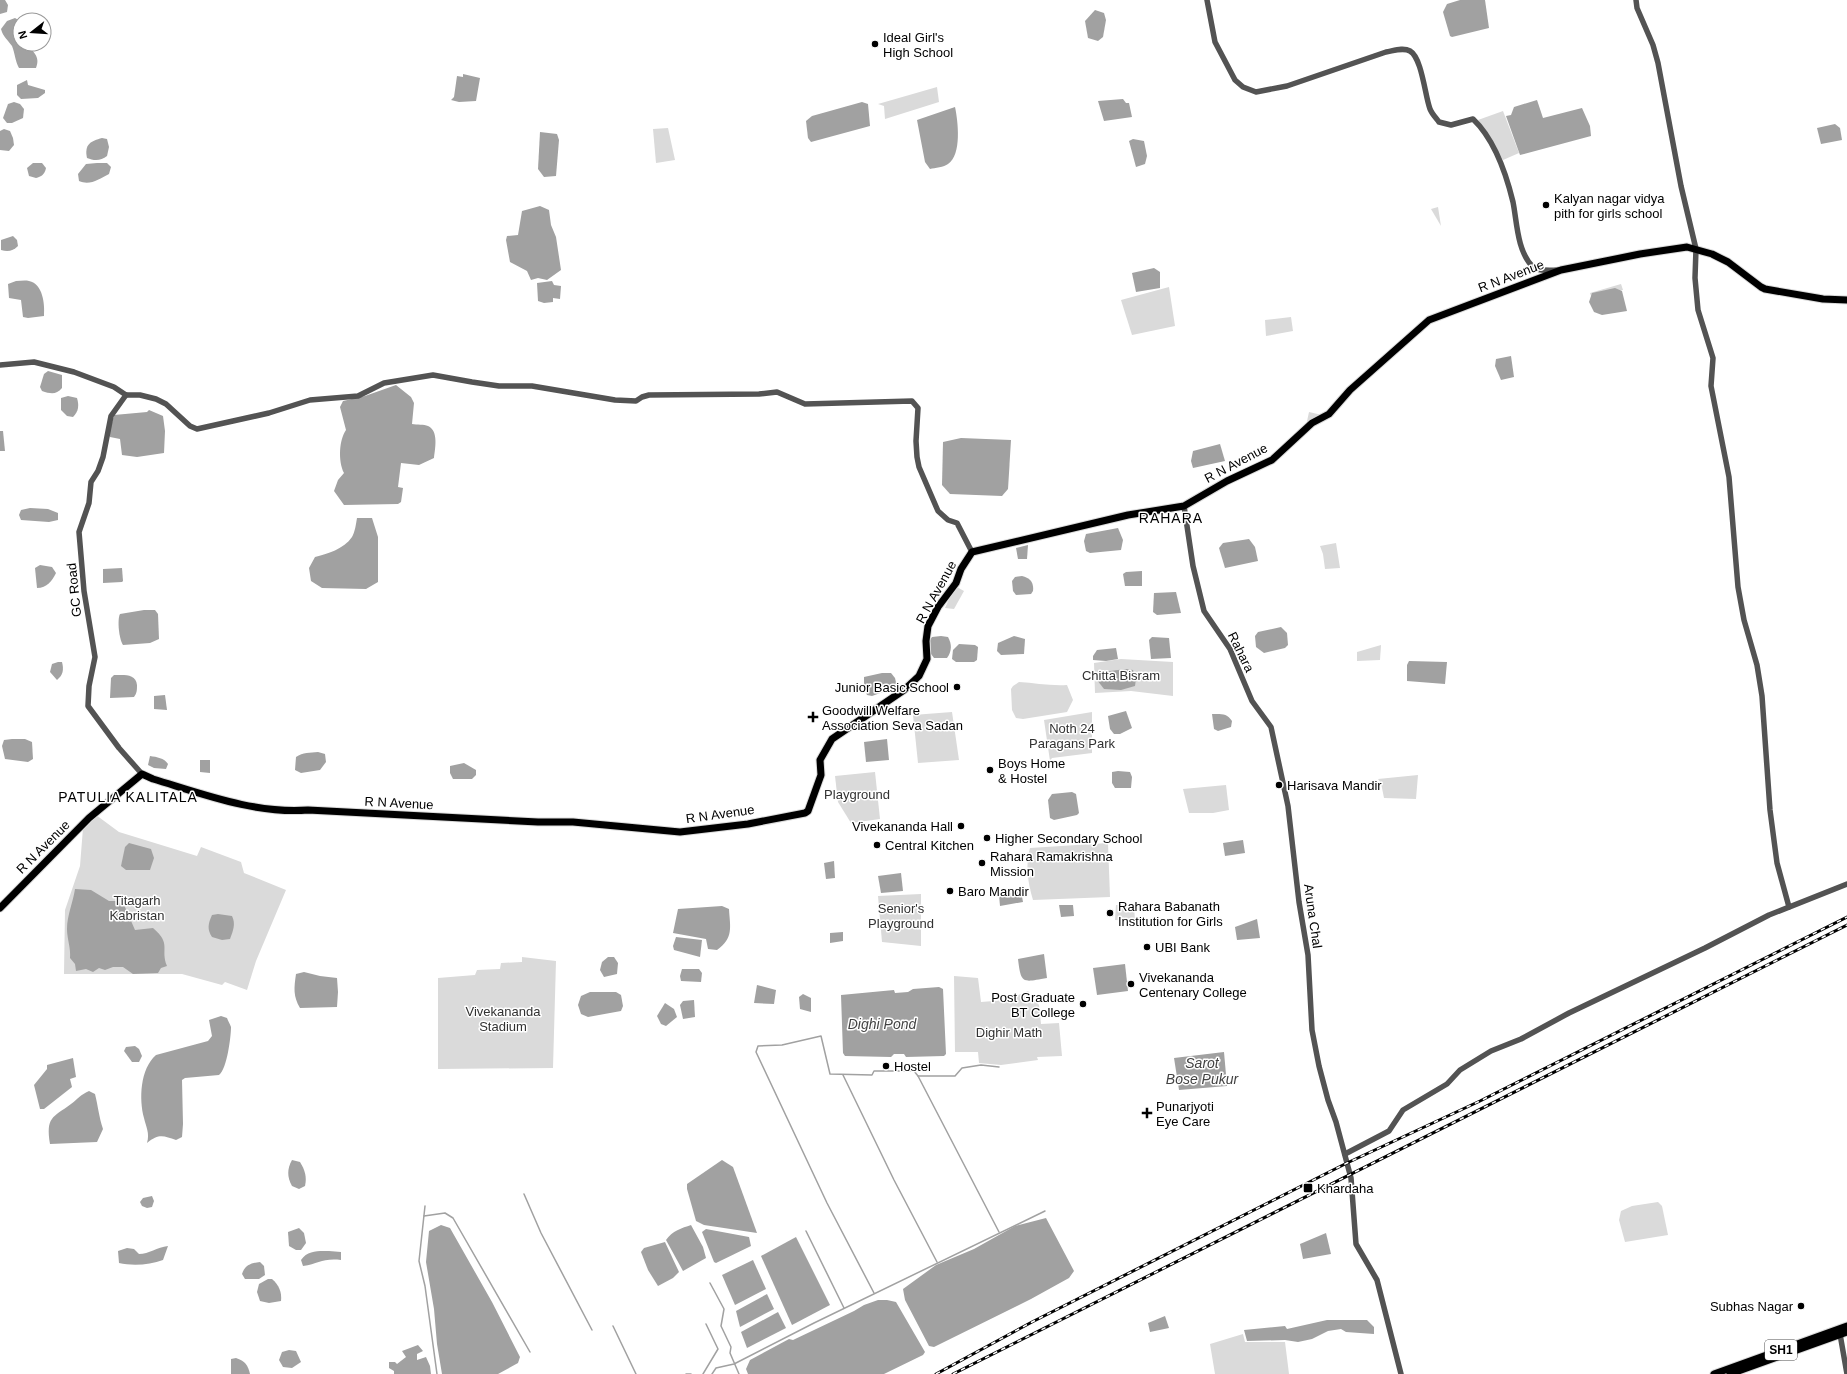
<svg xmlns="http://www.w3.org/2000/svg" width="1847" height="1374" font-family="Helvetica,sans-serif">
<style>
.green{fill:#dadada}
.water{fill:#a1a1a1}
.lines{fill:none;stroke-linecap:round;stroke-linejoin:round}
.stream{stroke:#a1a1a1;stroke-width:1.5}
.primary-casing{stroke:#dbdbdb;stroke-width:9}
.tertiary{stroke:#535353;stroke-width:5.5}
.primary{stroke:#000;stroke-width:7}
.rail-casing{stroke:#000;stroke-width:3}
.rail{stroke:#fff;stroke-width:1.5;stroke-dasharray:4.5;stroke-linecap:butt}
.poi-dot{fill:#000;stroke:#fff;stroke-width:1.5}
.labels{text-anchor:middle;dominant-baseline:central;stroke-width:3;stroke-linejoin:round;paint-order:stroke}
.shield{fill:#fff;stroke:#4c4c4c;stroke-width:1}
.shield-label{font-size:12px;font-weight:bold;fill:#000}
.poi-label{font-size:13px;fill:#000;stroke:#fff;text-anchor:start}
.street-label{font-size:13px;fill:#000;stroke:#fff}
.park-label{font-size:13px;fill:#313131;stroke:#fff}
.neighbourhood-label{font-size:14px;letter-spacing:1px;fill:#000;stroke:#fff}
.water-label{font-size:14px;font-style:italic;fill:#424242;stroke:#fff}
</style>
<rect width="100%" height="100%" fill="#fff"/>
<g class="green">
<path d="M937 87 939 102 885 119 884 106 878 104Z"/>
<path d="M1503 111 1519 153 1503 160 1478 120Z"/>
<path d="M668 128 675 160 656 163 653 129Z"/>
<path d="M1438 207 1441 226 1431 209Z"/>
<path d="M1621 284 1623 290 1591 296 1590 293Z"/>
<path d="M1169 287 1175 326 1132 335 1121 300Z"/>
<path d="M1291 317 1293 331 1266 336 1265 320Z"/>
<path d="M1309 412 1322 415 1306 426Z"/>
<path d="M1336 543 1340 568 1325 569 1323 554 1320 546Z"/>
<path d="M955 586 964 591 954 609 945 608Z"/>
<path d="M1381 645 1380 660 1357 661V652Z"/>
<path d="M1121 659 1173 662V696L1131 691 1095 693 1094 663Z"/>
<path d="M1019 682C1035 683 1050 686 1067 685L1073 700 1067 712 1023 719 1016 718 1012 710 1011 689 1013 686Z"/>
<path d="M952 712 959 760 918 763 913 715Z"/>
<path d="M1092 712V753L1052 758 1050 761 1044 720Z"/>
<path d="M875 772 880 819 851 823 838 802 835 776Z"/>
<path d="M1418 775 1416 799 1384 798 1381 783 1378 779Z"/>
<path d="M1226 785 1229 810 1213 813H1189L1183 789Z"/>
<path d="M96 815 119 832 197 856 201 847 241 862 244 873 286 890 256 961 247 990 225 982 222 985 182 974H64L65 910 80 866 83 828Z"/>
<path d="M1108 843 1110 897 1033 900C1028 884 1025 864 1030 848Z"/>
<path d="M921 894V946L882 942 878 896Z"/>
<path d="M1116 905H1134L1135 921 1115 920Z"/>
<path d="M522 957 556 961 553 1068 438 1069V978L475 975 477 970 500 969 501 963 522 962Z"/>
<path d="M954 976 978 978 981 1002 1006 1000 1028 991 1039 1005 1041 1024 1059 1023 1062 1056 1037 1057 1038 1060 1001 1065 979 1063 978 1052H955Z"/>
<path d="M1658 1202 1662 1206 1668 1235 1625 1242 1619 1220 1621 1211 1632 1206Z"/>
<path d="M1243 1334 1245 1342H1285L1289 1374H1215L1210 1344Z"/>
</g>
<g class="water">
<path d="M0 0H5L8 5 7 12 0 14Z"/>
<path d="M1460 0H1485L1489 28 1452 37 1450 36 1443 12 1447 4Z"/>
<path d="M1095 10 1104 13 1106 20 1103 37 1098 41 1088 38 1085 21Z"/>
<path d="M15 18 20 21V44H28C32 52 41 56 36 68H19C15 61 15 53 12 46 8 40 3 37 1 29L7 21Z"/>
<path d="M463 74 480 78 476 101 459 102 451 100 454 97 457 76 463 77Z"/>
<path d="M27 80 28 85 45 90V93L38 98 21 99 17 95V85Z"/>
<path d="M1123 99 1126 103H1129L1132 117 1104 121 1098 101Z"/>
<path d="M1537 100 1543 118 1582 108 1590 126 1591 136 1520 155 1506 116 1511 115 1514 107Z"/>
<path d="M14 102 20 104 24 109 23 118 12 123H7L3 118 8 104Z"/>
<path d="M862 102 868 104 870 126 811 142 808 138 806 121 812 116Z"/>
<path d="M955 107C958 121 962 155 948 164 944 167 935 168 930 169L925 162 917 120Z"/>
<path d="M1835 124 1840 128 1842 140 1821 144 1817 128Z"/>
<path d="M4 129 10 131 13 138 14 145 9 151 0 150V131Z"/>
<path d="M540 132 557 134 559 140 556 176 544 177 538 169Z"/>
<path d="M102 138 107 139 109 147 107 156C101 161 94 161 87 158 84 144 91 141 102 138Z"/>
<path d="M1133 139 1144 141 1147 156 1145 164 1136 167 1129 141Z"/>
<path d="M33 163H42L46 168C45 174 41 177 36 178L29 176 27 168Z"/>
<path d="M97 163H107L111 167 109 174C99 179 90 186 79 181L78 174 86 164Z"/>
<path d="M540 206 549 210 551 225 556 237 561 270 547 280 538 278 531 280 527 271 510 262 506 240 507 236 518 235 522 211Z"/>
<path d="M13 236 17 240 18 246C13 251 8 252 1 250V240Z"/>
<path d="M1154 268 1160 272V288L1136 292 1132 273Z"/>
<path d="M16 281C20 281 25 280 29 281 43 284 45 304 44 316L28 318 23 317 21 300 9 298 8 284Z"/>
<path d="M552 281 554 285 561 286 560 299 553 298V302L544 303 538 301 537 283Z"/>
<path d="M1615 288 1622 291 1627 311 1602 315 1594 312 1589 302 1592 293Z"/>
<path d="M1511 356 1514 377 1501 380 1495 366 1496 359Z"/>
<path d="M48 371 62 375V388C56 395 51 394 42 391L40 387 44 374Z"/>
<path d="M396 385 411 397 414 403 412 424C417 425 424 424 428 426 439 431 435 449 434 458L419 465 401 463 398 487 403 488 401 502 398 504 344 505 334 491 338 480 344 473C338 461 339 440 346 430L340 407 343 401 365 396Z"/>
<path d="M68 396 77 398C79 405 79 411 73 417L67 416 61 410V398Z"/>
<path d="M149 410 163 416 165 431 164 453 137 457 122 455 120 439 110 437 109 434 114 415 147 412Z"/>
<path d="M0 431H3L5 451H0Z"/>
<path d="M961 438 1011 440 1008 489 1002 496 950 494 942 485 943 442Z"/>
<path d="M1220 444 1225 461 1193 468 1191 461 1193 451Z"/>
<path d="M30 508 48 509 58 513V520L49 522 21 520 19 515 21 510Z"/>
<path d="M357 518H372L378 537V582L366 589 322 588 311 581 309 568 315 557C327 554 344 549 352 537 355 532 356 524 357 518Z"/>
<path d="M1118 528 1123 540 1121 550 1090 553 1086 551 1084 541 1086 534Z"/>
<path d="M1249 539 1255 547 1258 561 1225 568 1219 548 1223 543Z"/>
<path d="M1028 545 1027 559H1018L1016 548Z"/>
<path d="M40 565 52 567 56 573C52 581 47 588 37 588L35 568Z"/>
<path d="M122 568 123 581 122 582 103 583V569Z"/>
<path d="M1142 571V586H1125L1123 574 1126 572Z"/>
<path d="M1022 576C1030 578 1034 582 1033 591L1031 594 1016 595 1013 591 1012 581 1015 577Z"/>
<path d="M1176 592 1181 613 1157 615 1153 612 1154 593Z"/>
<path d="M144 610H155L158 614 159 639 150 643 123 645C119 639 117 620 120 614Z"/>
<path d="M1281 627 1287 633 1288 645 1285 648 1264 653 1256 647 1255 636 1258 632Z"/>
<path d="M941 636 948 637C952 644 952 651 947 658H934L931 654 930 640 932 637Z"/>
<path d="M1014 636 1025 639 1024 654 1001 655 997 651 998 643Z"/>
<path d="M1152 637 1169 638 1171 658 1151 659 1149 640Z"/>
<path d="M959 644 975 645 978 647 977 660 974 662H956L952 659 953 650Z"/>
<path d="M1116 648 1118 659 1106 661 1093 660V656L1097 650Z"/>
<path d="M1409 661 1447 662 1445 684 1407 681V665Z"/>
<path d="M58 662H62C64 670 63 675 57 680L50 672 52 664Z"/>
<path d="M1126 669 1133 670 1136 679 1135 686 1121 690 1104 689 1097 680V675L1102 672Z"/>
<path d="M882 673H891L895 678 897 687 872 696 867 695 864 688V677Z"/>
<path d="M114 675C123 675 136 673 137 685 137 690 137 693 134 697L110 698 111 678Z"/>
<path d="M165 695 167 710 154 709V696Z"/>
<path d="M1126 711 1132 728 1120 734H1114L1110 729 1108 716Z"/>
<path d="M1212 714C1221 714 1227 713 1232 721L1231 727 1218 731 1214 729Z"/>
<path d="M12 739H25L32 742 33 759 28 762 5 759 2 746 4 740Z"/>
<path d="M887 739 889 760 866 762 864 742Z"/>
<path d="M318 752 325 754 326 762 320 770 301 773 295 770 296 757C303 752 310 753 318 752Z"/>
<path d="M150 756C157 757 164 758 168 764L166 769 154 768 148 765Z"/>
<path d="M200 760H210V773L200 772Z"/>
<path d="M464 763 476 770V775L472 779H453L450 773V766Z"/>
<path d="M1118 771 1130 772 1132 777 1131 788H1115L1112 783V772Z"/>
<path d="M1072 792 1076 794 1079 813 1077 815 1054 820 1050 818 1048 800 1052 794Z"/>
<path d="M1243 840 1245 853 1225 856 1223 843Z"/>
<path d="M129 843 151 849 154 858 150 870H126L121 866 125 847Z"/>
<path d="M834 861 835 878 826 879 824 863Z"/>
<path d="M901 873 903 891 881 893 878 876Z"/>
<path d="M75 889 91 890 109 901H117L125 907 135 930 153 928C172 944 160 949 167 966L161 968 158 973 133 974 123 967H113L105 970 99 968 93 972 86 969 76 971 75 964 70 958C71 948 67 939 67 929 67 916 73 902 75 889Z"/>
<path d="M1021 891 1023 902 1000 906 999 895Z"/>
<path d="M1059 905H1073L1074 916 1061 917Z"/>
<path d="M722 906 729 909C730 927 734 938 717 950L708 949 706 939 673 933 678 909Z"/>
<path d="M218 914 232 916C236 924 233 931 230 939L222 940 212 937C207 929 208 924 212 915Z"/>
<path d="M1257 919 1260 938 1237 940 1235 927Z"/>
<path d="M843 932V941L830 943V933Z"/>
<path d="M676 937 702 940 700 957 674 950 673 946Z"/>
<path d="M1044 954 1047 978C1023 982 1021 985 1018 959Z"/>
<path d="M608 957H614L618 963 617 974 604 977 600 970 602 962Z"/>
<path d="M1125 964 1128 991 1097 995 1093 968Z"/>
<path d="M682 969H699L702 973 701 982 681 981 680 976Z"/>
<path d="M304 972 320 976 337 978 338 992 337 1007 300 1008C293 996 294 988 296 974Z"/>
<path d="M757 985 776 990 774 1004 754 1003Z"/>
<path d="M939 987 943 989 946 1054 944 1056 906 1057 904 1054H894L891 1057 845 1056 843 1053 841 995 894 990 895 993 908 992 913 989Z"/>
<path d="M590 992H616L621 995 623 1006 621 1011 588 1017 581 1014 578 1005 581 996Z"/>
<path d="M803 994 811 998V1012L800 1009 799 997Z"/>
<path d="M694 1000 695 1017 683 1019 680 1005 683 1001Z"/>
<path d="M665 1003 674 1009 677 1017 666 1026 661 1024 657 1016Z"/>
<path d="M221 1016 227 1018C228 1021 230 1024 231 1027 231 1036 227 1069 219 1075L185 1078 182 1080 183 1124 182 1137 176 1140C164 1136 159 1133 147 1143 150 1133 146 1127 144 1118 139 1099 140 1069 156 1055L208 1041 212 1036 209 1020Z"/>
<path d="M135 1046 139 1049 142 1056 139 1062H132L124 1051 126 1047Z"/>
<path d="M1224 1052 1227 1086 1179 1090 1174 1058Z"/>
<path d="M73 1058 76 1077 70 1079 72 1087 44 1109H40L34 1085 47 1069V1065Z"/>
<path d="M89 1091 95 1094C98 1106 99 1117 103 1129L97 1142 50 1144C46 1117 52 1118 71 1104 79 1098 80 1095 89 1091Z"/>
<path d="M292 1160 300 1162C305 1170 307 1177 305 1186L299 1189 292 1186C287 1177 287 1169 292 1160Z"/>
<path d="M722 1160 733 1167 757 1233 704 1225 696 1221 687 1189V1184Z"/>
<path d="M152 1196 154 1201 152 1207 147 1208 142 1206 140 1202 143 1198Z"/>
<path d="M1046 1218 1074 1271 1069 1278 1031 1299 934 1347 929 1346 905 1300 903 1289 936 1265 974 1249 1015 1226Z"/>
<path d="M441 1225 450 1228 492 1302 520 1357 518 1363 498 1374H442L437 1344 434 1309 426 1262 429 1231Z"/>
<path d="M691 1225 703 1247 706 1258 683 1271 666 1240C672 1231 682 1228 691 1225Z"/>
<path d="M299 1228 304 1233 306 1243 301 1250H296L289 1246 288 1232Z"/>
<path d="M706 1229 749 1237 751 1246 716 1263 714 1262 702 1232Z"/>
<path d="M1326 1233 1331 1254 1303 1259 1300 1244Z"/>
<path d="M796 1237 830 1305 792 1325 761 1256Z"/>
<path d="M665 1242 679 1272 673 1278 658 1286 648 1270 641 1252 644 1248Z"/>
<path d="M168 1246 163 1260C150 1265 132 1266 119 1263L118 1251 127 1248 134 1249 139 1254C149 1254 157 1247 168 1246Z"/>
<path d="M329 1251 341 1252V1260C322 1258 319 1264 303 1266L301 1260C308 1250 318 1251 329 1251Z"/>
<path d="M753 1260 766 1289 735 1305 722 1275Z"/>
<path d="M260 1262 264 1266 265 1275 259 1279H245L242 1274C245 1265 251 1263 260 1262Z"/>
<path d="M268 1279H272C279 1285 282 1292 281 1301L269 1303 260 1301 257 1292 259 1284Z"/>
<path d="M767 1294 774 1309 740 1327 736 1311Z"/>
<path d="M878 1300H887L896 1302 925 1352 923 1355 884 1374H748L746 1369 750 1360 789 1339 793 1340 854 1311 864 1305Z"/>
<path d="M778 1312 786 1328 747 1348 741 1332Z"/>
<path d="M1165 1316 1169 1328 1150 1332 1148 1323Z"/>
<path d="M1327 1320H1367L1374 1327V1334L1346 1332 1341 1329 1328 1331 1312 1339 1298 1342 1285 1340 1247 1341 1244 1330 1285 1326 1287 1329Z"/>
<path d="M418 1345 423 1351 417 1354V1360L426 1357 430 1366 431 1374H394V1371L389 1368V1362H395L397 1364 406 1357 402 1351Z"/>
<path d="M289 1350 296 1351 301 1362 292 1368 283 1367 279 1360 282 1352Z"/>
<path d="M236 1358C245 1361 248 1365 250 1374H231V1359Z"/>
</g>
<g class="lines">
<g class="stream">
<path d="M843 1075 894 1180 937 1262"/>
<path d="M918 1076 999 1232"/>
<path d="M524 1194 541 1233 592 1330"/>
<path d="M425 1206 419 1261 425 1286 437 1374"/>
<path d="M424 1216 445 1213 453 1218 530 1352"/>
<path d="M806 1231 844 1308"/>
<path d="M710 1283 724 1309 721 1326 731 1347 730 1353 739 1374"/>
<path d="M874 1293 827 1203 756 1052 758 1046 782 1045 821 1036 830 1074 872 1075 874 1071H914L918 1076H955L962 1068 981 1065 999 1067"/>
<path d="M613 1326 636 1374"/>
<path d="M686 1374H691"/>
<path d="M703 1374 718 1349 706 1324"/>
<path d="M712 1374 716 1368 734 1364 814 1323 1045 1211"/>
</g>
<defs>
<g id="primary">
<path d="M0 908 89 818 142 774 153 779C203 794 255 814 308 810L538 822H573L680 832 748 824 805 813 808 811 821 775 820 760 832 739 904 690 919 676 927 659 926 641 928 626 938 607 956 583 961 569 972 552 1128 515 1184 506 1227 481 1272 460 1312 423 1329 414 1350 390 1429 320 1561 270 1640 254 1687 247 1712 254 1728 262 1761 287 1765 289 1823 299 1847 300"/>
<path d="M1714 1374 1847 1326"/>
<path d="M1730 1374 1847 1332"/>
</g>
</defs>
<use href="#primary" class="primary-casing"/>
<g class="tertiary">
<path d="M1207 0 1215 42 1235 80 1243 87 1256 92 1287 86 1386 52C1393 51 1403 47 1410 51 1422 58 1425 96 1430 109 1432 114 1436 118 1439 122L1451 125 1473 119C1495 140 1506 173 1513 202 1517 222 1517 250 1532 266 1538 272 1551 270 1559 270"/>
<path d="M1636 0 1637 8 1653 45 1658 63 1681 186 1696 249 1695 278 1698 310 1713 358 1711 386 1729 477 1738 587 1744 620 1757 665 1762 696 1770 810 1777 863 1789 907"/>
<path d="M0 365 34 362 74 372 114 387 126 395H140L156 399 166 404 190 426 197 429 269 413 310 400 358 396 384 383 433 375 472 382 499 386H532L615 400 636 401 642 397 649 395 759 394 777 392 805 404 912 401 918 408 916 441 917 457 919 467 938 511 948 520 957 523 972 552"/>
<path d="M126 395 111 416 103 457 98 471 91 482 89 503 79 532 84 591 95 657 89 686 88 706 119 748 142 774"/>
<path d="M1184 506 1193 566 1204 611 1230 649 1252 701 1271 727 1288 806 1299 902 1308 955 1312 1030 1319 1066 1328 1100 1336 1122 1351 1178 1356 1244 1377 1280 1401 1374"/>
<path d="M1345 1154 1389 1131 1403 1110 1447 1084 1460 1070 1491 1051 1521 1039 1569 1013 1705 948 1769 915 1847 884"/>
<path d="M1840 1334 1847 1374"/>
</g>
<use href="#primary" class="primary"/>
<defs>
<g id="rail">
<path d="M936 1374 1032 1322 1347 1163 1480 1101 1847 917"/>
<path d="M953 1374 1847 925"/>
</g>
</defs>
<use href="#rail" class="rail-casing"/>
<use href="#rail" class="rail"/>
</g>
<g class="poi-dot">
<circle cx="875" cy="44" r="4"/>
<circle cx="1546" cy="205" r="4"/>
<circle cx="957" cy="687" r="4"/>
<path d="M811 711h4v4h4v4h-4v4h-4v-4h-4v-4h4z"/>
<circle cx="990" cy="770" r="4"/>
<circle cx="1279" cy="785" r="4"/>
<circle cx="961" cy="826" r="4"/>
<circle cx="987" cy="838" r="4"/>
<circle cx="877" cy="845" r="4"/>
<circle cx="982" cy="863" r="4"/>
<circle cx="950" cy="891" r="4"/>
<circle cx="1110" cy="913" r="4"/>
<circle cx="1147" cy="947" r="4"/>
<circle cx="1131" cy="984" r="4"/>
<circle cx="1083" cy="1004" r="4"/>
<circle cx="886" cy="1066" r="4"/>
<path d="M1145 1107h4v4h4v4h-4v4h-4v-4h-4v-4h4z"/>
<rect x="1303" y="1183" width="10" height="10" rx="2"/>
<circle cx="1801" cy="1306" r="4"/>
</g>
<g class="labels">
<rect class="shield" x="1765" y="1340" width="32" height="20" rx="3"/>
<g class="shield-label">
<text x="1781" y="1350">SH1</text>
</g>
<g class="poi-label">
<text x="883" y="37">Ideal Girl's<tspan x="883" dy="15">High School</tspan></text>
<text x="1554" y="198">Kalyan nagar vidya<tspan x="1554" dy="15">pith for girls school</tspan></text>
<text x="949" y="687" text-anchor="end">Junior Basic School</text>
<text x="822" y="710">Goodwill Welfare<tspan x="822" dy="15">Association Seva Sadan</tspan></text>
<text x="998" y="763">Boys Home<tspan x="998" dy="15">&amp; Hostel</tspan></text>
<text x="1287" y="785">Harisava Mandir</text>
<text x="953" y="826" text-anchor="end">Vivekananda Hall</text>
<text x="995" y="838">Higher Secondary School</text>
<text x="885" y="845">Central Kitchen</text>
<text x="990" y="856">Rahara Ramakrishna<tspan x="990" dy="15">Mission</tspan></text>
<text x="958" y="891">Baro Mandir</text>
<text x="1118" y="906">Rahara Babanath<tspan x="1118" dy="15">Institution for Girls</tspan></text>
<text x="1155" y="947">UBI Bank</text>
<text x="1139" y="977">Vivekananda<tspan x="1139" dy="15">Centenary College</tspan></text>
<text x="1075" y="997" text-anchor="end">Post Graduate<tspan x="1075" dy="15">BT College</tspan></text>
<text x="894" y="1066">Hostel</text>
<text x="1156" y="1106">Punarjyoti<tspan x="1156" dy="15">Eye Care</tspan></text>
<text x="1317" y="1188">Khardaha</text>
<text x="1793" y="1306" text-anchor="end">Subhas Nagar</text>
</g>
<g class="street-label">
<text transform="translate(1511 276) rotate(-21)">R N Avenue</text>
<text transform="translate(1236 463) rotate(-28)">R N Avenue</text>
<text transform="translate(74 590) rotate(-96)">GC Road</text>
<text transform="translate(936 592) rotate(-61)">R N Avenue</text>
<text transform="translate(1241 652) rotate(64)">Rahara</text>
<text transform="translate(399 803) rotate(3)">R N Avenue</text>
<text transform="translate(720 814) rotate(-8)">R N Avenue</text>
<text transform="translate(43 847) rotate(-45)">R N Avenue</text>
<text transform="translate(1313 916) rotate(82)">Aruna Chal</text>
</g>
<g class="park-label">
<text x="1121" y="675">Chitta Bisram</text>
<text x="1072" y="728">Noth 24<tspan x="1072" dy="15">Paragans Park</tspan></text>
<text x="857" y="794">Playground</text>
<text x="137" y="900">Titagarh<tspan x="137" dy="15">Kabristan</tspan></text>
<text x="901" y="908">Senior's<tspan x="901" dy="15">Playground</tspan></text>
<text x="503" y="1011">Vivekananda<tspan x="503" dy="15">Stadium</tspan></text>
<text x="1009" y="1032">Dighir Math</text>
</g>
<g class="neighbourhood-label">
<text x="1171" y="518">RAHARA</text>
<text x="128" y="797">PATULIA KALITALA</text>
</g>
<g class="water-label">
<text x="882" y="1024">Dighi Pond</text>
<text x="1202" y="1063">Sarot<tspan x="1202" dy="16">Bose Pukur</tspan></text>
</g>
</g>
<g transform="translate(32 32) rotate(253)"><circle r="19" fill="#ffffff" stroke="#999999"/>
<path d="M0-3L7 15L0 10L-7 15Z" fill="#000000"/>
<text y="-6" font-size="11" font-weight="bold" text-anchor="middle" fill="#000000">N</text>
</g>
</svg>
